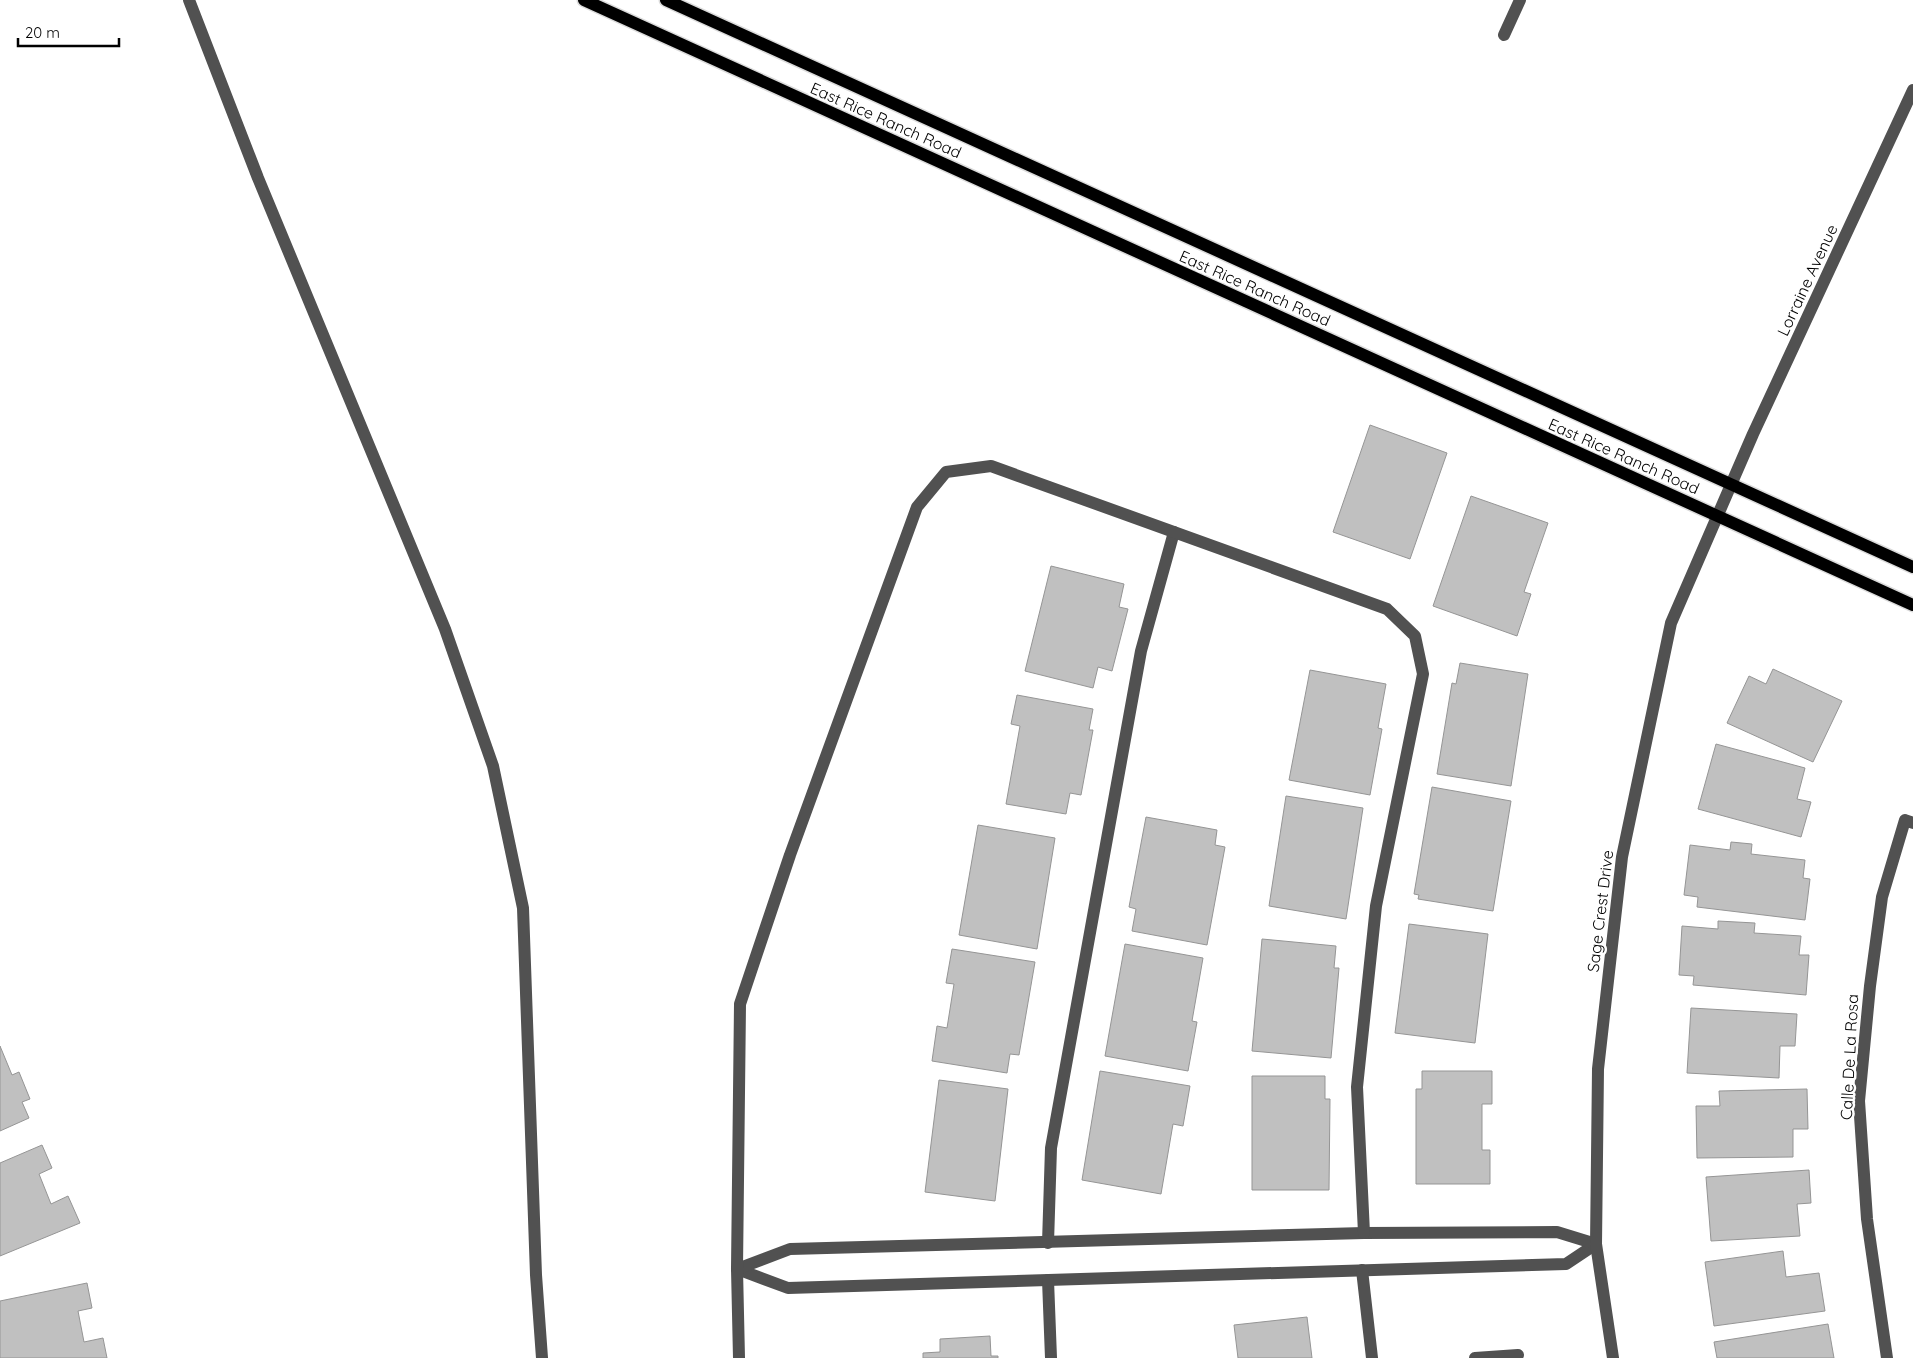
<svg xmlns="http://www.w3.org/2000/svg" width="1913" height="1358" font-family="Quicksand,sans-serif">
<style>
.building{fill:#c0c0c0;stroke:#959595}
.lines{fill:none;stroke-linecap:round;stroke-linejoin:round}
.major-casing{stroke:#dbdbdb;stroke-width:15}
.minor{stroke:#515151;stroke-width:12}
.major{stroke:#000;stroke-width:12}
.labels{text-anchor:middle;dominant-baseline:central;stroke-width:5;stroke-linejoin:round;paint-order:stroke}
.street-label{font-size:16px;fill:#000;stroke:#fff}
</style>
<rect width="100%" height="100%" fill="#fff"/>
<g class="building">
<path d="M1370 425 1447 453 1410 559 1333 532Z"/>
<path d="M1471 496 1548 523 1524 592 1531 594 1517 636 1433 606Z"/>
<path d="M1051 566 1124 584 1119 607 1128 609 1112 671 1098 667 1093 688 1025 671Z"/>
<path d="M1460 663 1528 674 1511 786 1437 774 1452 683 1456 684Z"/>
<path d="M1773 669 1842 701 1813 762 1727 723 1749 676 1766 684Z"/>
<path d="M1310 670 1386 684 1378 728 1382 729 1370 795 1289 780Z"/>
<path d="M1017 695 1093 709 1089 730H1093L1081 795 1070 793 1066 814 1006 804 1020 726 1011 724Z"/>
<path d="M1716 744 1805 768 1797 799 1811 802 1801 837 1698 809Z"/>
<path d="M1432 787 1511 801 1493 911 1418 899 1419 895 1414 894Z"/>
<path d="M1286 796 1363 808 1346 919 1269 906Z"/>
<path d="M1146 817 1217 830 1215 845 1225 847 1207 945 1132 931 1136 909 1129 907Z"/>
<path d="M978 825 1055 838 1037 949 959 935Z"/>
<path d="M1731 842 1752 844 1751 854 1805 860 1803 878 1810 879 1805 920 1697 907 1698 897 1684 895 1690 845 1730 850Z"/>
<path d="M1718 921 1755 923 1754 933 1801 936 1799 955H1809L1806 995 1693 985 1694 976 1679 975 1682 926 1718 929Z"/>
<path d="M1409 924 1488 934 1475 1043 1395 1033Z"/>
<path d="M1262 939 1336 946 1334 968H1339L1331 1058 1252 1051Z"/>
<path d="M1125 944 1203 958 1192 1021 1197 1022 1188 1071 1105 1056Z"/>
<path d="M952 949 1035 962 1019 1055 1010 1054 1007 1073 932 1061 937 1026 947 1028 954 984 946 983Z"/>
<path d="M1691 1008 1797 1014 1795 1046H1780L1779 1078 1687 1073Z"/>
<path d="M0 1046 12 1075 19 1072 30 1099 22 1102 29 1118 0 1131Z"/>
<path d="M1100 1071 1190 1086 1183 1126 1173 1124 1161 1194 1082 1180Z"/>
<path d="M1422 1071H1492V1104H1482V1150H1490V1184H1416V1089H1422Z"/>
<path d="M1252 1076H1325V1099H1330L1329 1190H1252Z"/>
<path d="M939 1080 1008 1089 995 1201 925 1192Z"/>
<path d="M1807 1089 1808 1129H1793V1157L1697 1158 1696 1106H1720L1719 1091Z"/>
<path d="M42 1145 52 1168 39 1174 51 1204 68 1196 80 1223 0 1256V1163Z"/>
<path d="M1809 1170 1811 1203 1797 1204 1800 1236 1711 1241 1706 1177Z"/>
<path d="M1783 1251 1786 1277 1819 1273 1825 1311 1714 1326 1705 1262Z"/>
<path d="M87 1283 92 1308 78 1311 84 1342 103 1338 107 1358H0V1301Z"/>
<path d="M1307 1317 1312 1358H1238L1234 1325Z"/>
<path d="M1828 1324 1834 1358H1717L1714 1342Z"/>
<path d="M990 1336 991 1356H998V1358H923V1353L940 1352V1339Z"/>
</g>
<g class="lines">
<defs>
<g id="major">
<path d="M584 0 1913 605"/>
<path d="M666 0 1913 567"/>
</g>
</defs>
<use href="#major" class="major-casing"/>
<g class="minor">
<path d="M189 0 258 178 445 629 493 766 523 908 536 1275 542 1358"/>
<path d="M1504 35 1520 0"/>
<path d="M1048 1243 1051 1148 1141 651 1174 532"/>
<path d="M737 1269 788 1288 1566 1264 1596 1244"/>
<path d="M737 1269 790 1249 1364 1233 1557 1232 1596 1244"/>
<path d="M1362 1270 1372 1358"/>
<path d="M1048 1280 1051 1358"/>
<path d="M739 1358 737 1269 740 1004 790 855 917 507 946 472 991 466 1387 609 1415 636 1423 674 1376 906 1357 1087 1364 1233"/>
<path d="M1475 1358 1518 1355"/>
<path d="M1613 1358 1596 1244 1598 1069 1622 857 1671 623 1753 434 1913 90"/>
<path d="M1887 1358 1867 1219 1859 1101 1870 986 1882 897 1905 820 1913 823"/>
</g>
<use href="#major" class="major"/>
</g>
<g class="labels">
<g class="street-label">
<text transform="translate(886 120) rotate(24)">East Rice Ranch Road</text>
<text transform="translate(1807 280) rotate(-65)">Lorraine Avenue</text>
<text transform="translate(1255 288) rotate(24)">East Rice Ranch Road</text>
<text transform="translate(1624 456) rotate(24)">East Rice Ranch Road</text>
<text transform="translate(1600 911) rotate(-83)">Sage Crest Drive</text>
<text transform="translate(1849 1057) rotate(-87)">Calle De La Rosa</text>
</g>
</g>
<path d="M18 38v8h101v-8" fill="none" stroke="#000000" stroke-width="2.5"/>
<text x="25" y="38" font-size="15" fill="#000000" stroke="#ffffff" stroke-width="4" paint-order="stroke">20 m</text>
</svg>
